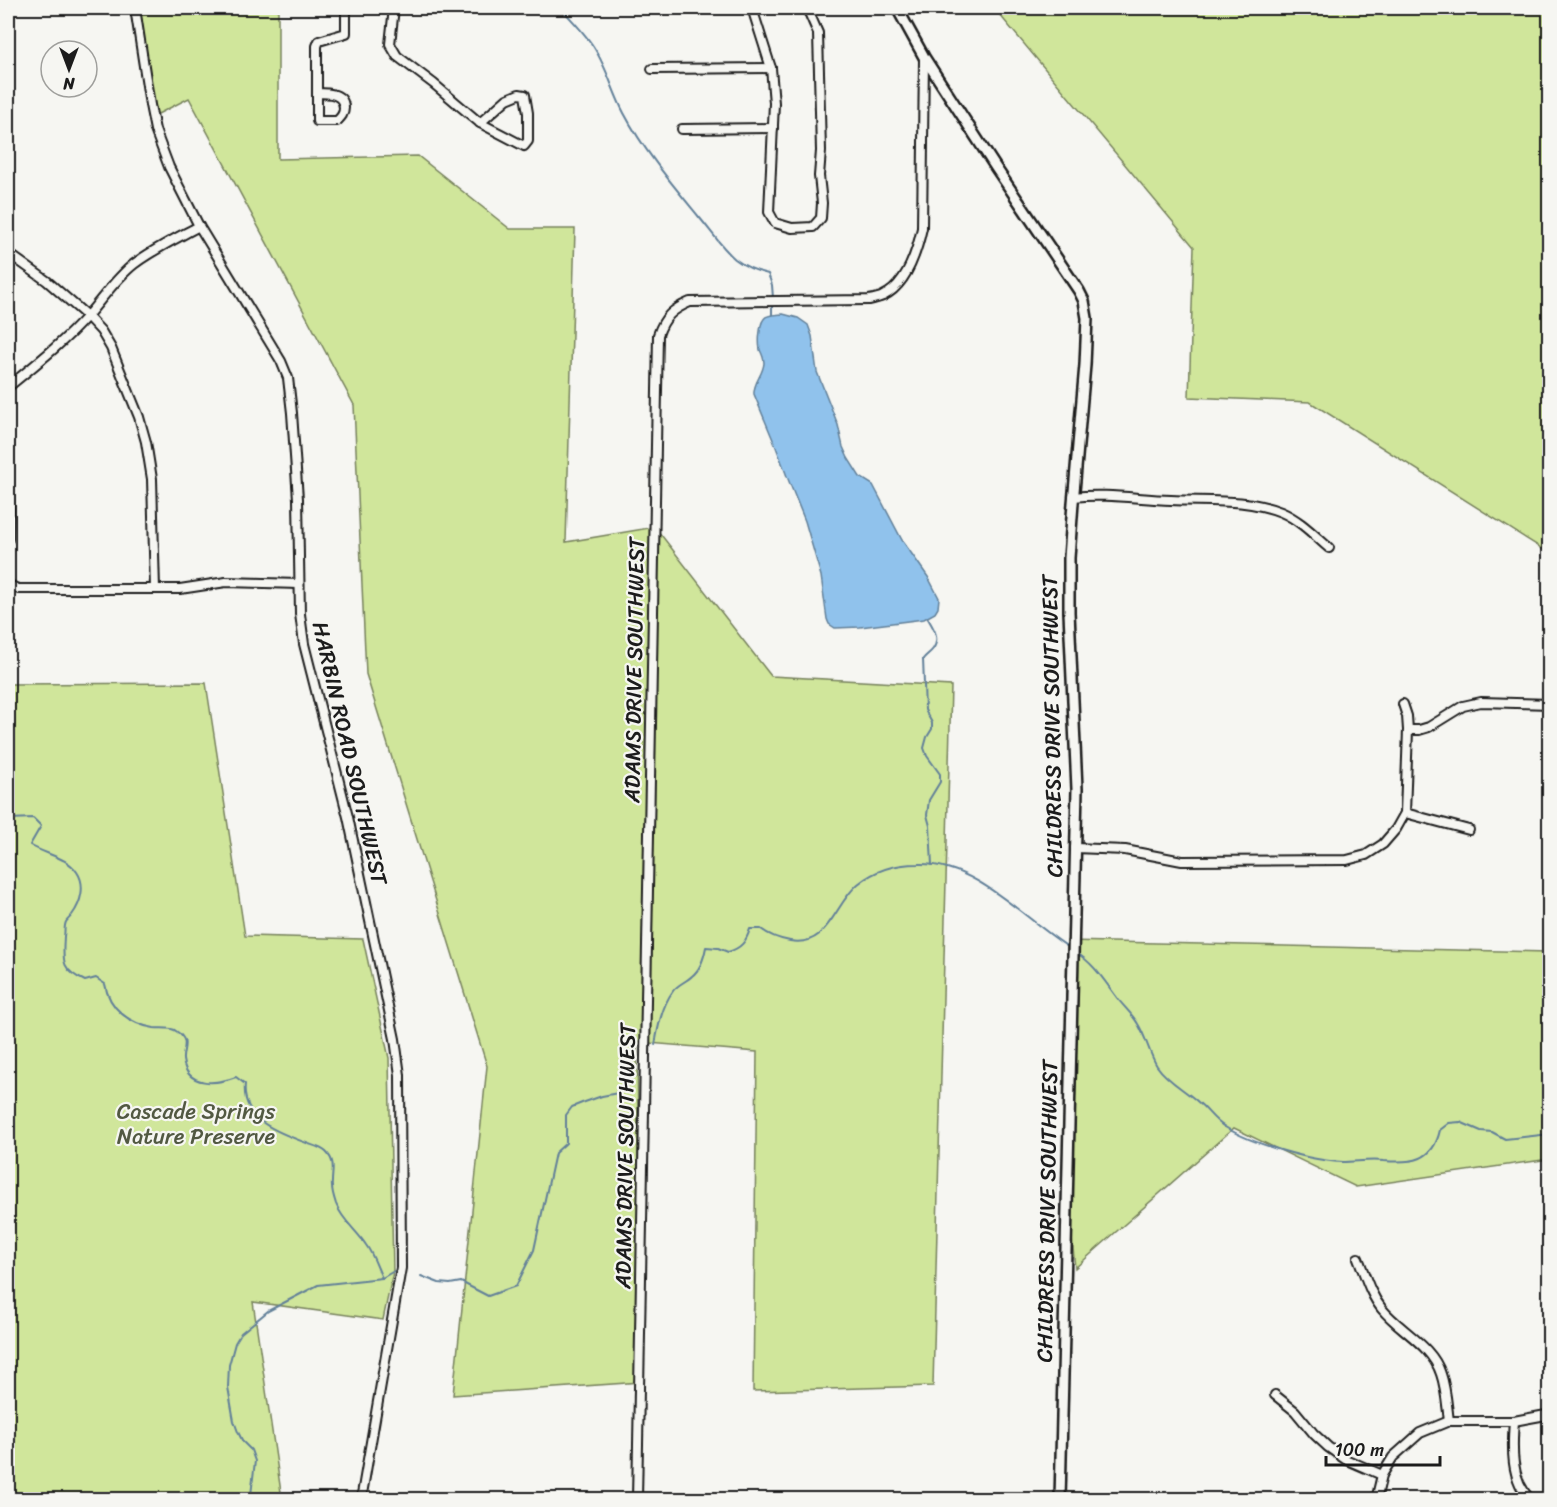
<svg xmlns="http://www.w3.org/2000/svg" width="1557" height="1507" font-family="Sriracha,sans-serif">
<style>
.green{fill:#d0e69b;stroke:#76815c;stroke-width:1.5}
.water{fill:#90c2ec;stroke:#628099;stroke-width:1.5}
.lines{fill:none;stroke-linecap:round;stroke-linejoin:round}
.stream{stroke:#628099;stroke-width:2}
.minor-casing{stroke:#1c1c1c;stroke-width:12}
.tertiary-casing{stroke:#1c1c1c;stroke-width:14}
.minor{stroke:#f6f6f2;stroke-width:8}
.tertiary{stroke:#f6f6f2;stroke-width:9}
.labels{text-anchor:middle;dominant-baseline:central;stroke-width:4.5;stroke-linejoin:round;paint-order:stroke}
.street-label{font-size:22px;fill:#1c1c1c;stroke:#f6f6f2}
.park-label{font-size:22px;fill:#525942;stroke:#f6f6f2}
</style>
<rect width="100%" height="100%" fill="#f6f6f2"/>
<filter id="ink" filterUnits="userSpaceOnUse"><feTurbulence type="fractalNoise" baseFrequency=".0167" numOctaves="2"/><feDisplacementMap in="SourceGraphic" scale="12" xChannelSelector="R" yChannelSelector="G"/><feConvolveMatrix kernelMatrix="1 2 1 2 8 2 1 2 1" color-interpolation-filters="sRGB"/></filter>
<g filter="url(#ink)">
<g class="green">
<path d="M134 8H278V159L418 156 510 229H575L566 542 655 527 771 676 951 686 933 1386 753 1391 757 1052 637 1042 641 1382 453 1395 487 1066 366 674 354 405 189 98 152 117Z"/>
<path d="M994 8H1549V553L1310 402 1189 397 1194 247Z"/>
<path d="M206 683 245 936 363 939 389 1058 393 1272 383 1320 253 1302 282 1499H8V684Z"/>
<path d="M1067 941 1549 952V1159L1356 1187 1234 1128 1075 1268 1064 1158Z"/>
</g>
<path class="water" d="M783 314 798 318 808 325 812 336 817 372 838 425 843 447 848 458 860 477 873 485 902 540 928 577 939 598 938 608 935 613 924 619 860 627 835 628 829 624 827 619 821 576 805 521 788 479 776 447 754 394C753 383 763 375 764 363 764 358 762 354 760 350 759 344 759 337 760 331 762 314 768 315 783 314Z"/>
<g class="lines">
<g class="stream">
<path d="M561 8C571 19 582 30 591 43 606 64 612 90 624 113 644 151 672 184 699 217 711 231 721 247 735 259 745 267 756 271 768 274L772 285 773 298"/>
<path d="M772 304V315"/>
<path d="M927 617C933 627 941 638 933 649 930 653 926 655 923 659L925 710 932 723V729L927 737 924 748 927 756 940 774V782L929 800 927 815 930 826 932 865"/>
<path d="M8 803 10 819 33 818 41 826 30 845C46 855 67 857 77 872 86 885 81 903 72 915 70 918 67 920 66 922 64 926 65 932 64 936 63 960 60 969 85 981L96 978 105 984C109 1009 130 1024 154 1028 161 1029 171 1027 176 1031 191 1041 182 1049 183 1060 187 1088 217 1084 236 1077L245 1084C241 1122 281 1133 309 1144 315 1146 322 1148 326 1152 336 1162 332 1170 332 1182 331 1189 334 1198 336 1204 342 1220 357 1231 366 1245 373 1254 377 1267 382 1278"/>
<path d="M1075 952C1094 963 1105 982 1118 999 1124 1007 1133 1015 1138 1024 1146 1037 1149 1053 1157 1066 1167 1081 1185 1090 1198 1102 1208 1110 1214 1121 1225 1127 1252 1144 1311 1161 1343 1162 1356 1162 1370 1159 1384 1161 1412 1163 1433 1162 1440 1130L1449 1123 1460 1122 1481 1131 1492 1132 1505 1139 1550 1134"/>
<path d="M655 1045C658 1027 662 1006 673 991 678 984 686 982 692 976 701 969 704 958 706 947L718 948 728 952C741 948 746 942 750 929H761C770 936 779 939 790 941 829 948 834 904 858 884 875 870 897 864 918 864 976 862 1025 920 1071 949"/>
<path d="M421 1276 439 1283 450 1284 461 1282 488 1296 516 1286 534 1250 555 1153 566 1143V1115L572 1107 582 1103 602 1096 618 1093 625 1086 631 1071 636 1069"/>
<path d="M251 1500V1495L255 1461 251 1450 243 1442 238 1432 234 1421 228 1387 229 1365 235 1343 241 1333 268 1311 318 1285 382 1278 394 1271"/>
</g>
<defs>
<g id="minor">
<path d="M135 8 150 105 155 130 169 167 199 226 281 361 288 378 292 413 298 499 300 614 304 644 348 817 395 1039 400 1075 401 1268 361 1500"/>
<path d="M394 8 390 44 397 56 434 84 480 123"/>
<path d="M752 8 771 68 774 103 769 212 775 223 792 228 813 227 821 218 822 203 819 176 821 151 818 33 807 8"/>
<path d="M652 69 771 68"/>
<path d="M317 93C328 93 344 93 344 108 344 114 341 117 337 121H317V46L319 41 346 33V8"/>
<path d="M519 94 525 95 528 113V141L524 146 480 123 507 99Z"/>
<path d="M682 129 773 128"/>
<path d="M8 253 47 281 87 316 101 331 111 348 139 417 146 442 152 479 155 589"/>
<path d="M8 387C36 364 64 342 88 315 103 298 116 278 134 264 154 249 177 238 199 226"/>
<path d="M8 493 9 509 8 539"/>
<path d="M1073 497C1106 493 1138 499 1171 500 1207 502 1246 498 1281 512 1300 520 1314 535 1329 548"/>
<path d="M8 582 11 586 18 589H180L226 582 299 584"/>
<path d="M1408 730H1419L1429 727 1463 706 1481 702 1550 704"/>
<path d="M1405 813 1469 830"/>
<path d="M1075 848 1125 850 1182 861 1347 860 1366 855 1383 844 1396 829 1405 813 1408 730 1407 716 1403 704"/>
<path d="M1549 1243H1550"/>
<path d="M1358 1258C1365 1275 1370 1294 1382 1309 1400 1331 1432 1345 1441 1374 1446 1388 1447 1406 1449 1421"/>
<path d="M1275 1395 1295 1411 1314 1434 1328 1447 1345 1459 1382 1475"/>
<path d="M1514 1421C1512 1447 1510 1480 1531 1500"/>
<path d="M637 1500 658 335C664 317 673 309 690 302L869 300C874 299 879 298 883 296 907 285 917 251 922 228L924 58"/>
<path d="M1376 1500 1382 1475 1393 1457 1420 1433 1449 1421H1514L1546 1415 1550 1413"/>
</g>
<path id="tertiary" d="M897 8 924 57 996 168 1079 291 1084 301 1087 318 1085 365 1073 503 1069 558V612L1077 789 1060 1500"/>
</defs>
<use href="#minor" class="minor-casing"/>
<use href="#tertiary" class="tertiary-casing"/>
<use href="#minor" class="minor"/>
<use href="#tertiary" class="tertiary"/>
</g>
</g>
<g class="labels">
<g class="street-label">
<text transform="translate(634 670) rotate(-89)">ADAMS DRIVE SOUTHWEST</text>
<text transform="translate(1052 726) rotate(-91)">CHILDRESS DRIVE SOUTHWEST</text>
<text transform="translate(350 753) rotate(77)">HARBIN ROAD SOUTHWEST</text>
<text transform="translate(625 1156) rotate(-89)">ADAMS DRIVE SOUTHWEST</text>
<text transform="translate(1047 1211) rotate(-89)">CHILDRESS DRIVE SOUTHWEST</text>
</g>
<g class="park-label">
<text x="196" y="1111">Cascade Springs<tspan x="196" dy="25">Nature Preserve</tspan></text>
</g>
</g>
<rect width="1557" height="1507" fill="none" stroke="#f6f6f2" stroke-width="30"/>
<rect x="15" y="15" width="1527" height="1477" fill="none" stroke="#1c1c1c" stroke-width="2" filter="url(#ink)"/>
<g transform="translate(69 69) rotate(180)"><circle r="28" fill="#f6f6f2" stroke="#9f9f9c" stroke-width="1.5"/>
<path d="M0-4.5L10 22L0 15L-10 22Z" fill="#1c1c1c"/>
<text y="-9" font-size="16" font-weight="bold" text-anchor="middle" fill="#1c1c1c">N</text>
</g>
<path d="M1326 1456v9h114v-9" fill="none" stroke="#1c1c1c" stroke-width="3"/>
<text x="1335" y="1456" font-size="18" fill="#1c1c1c" stroke="#f6f6f2" stroke-width="4.5" paint-order="stroke">100 m</text>
</svg>
